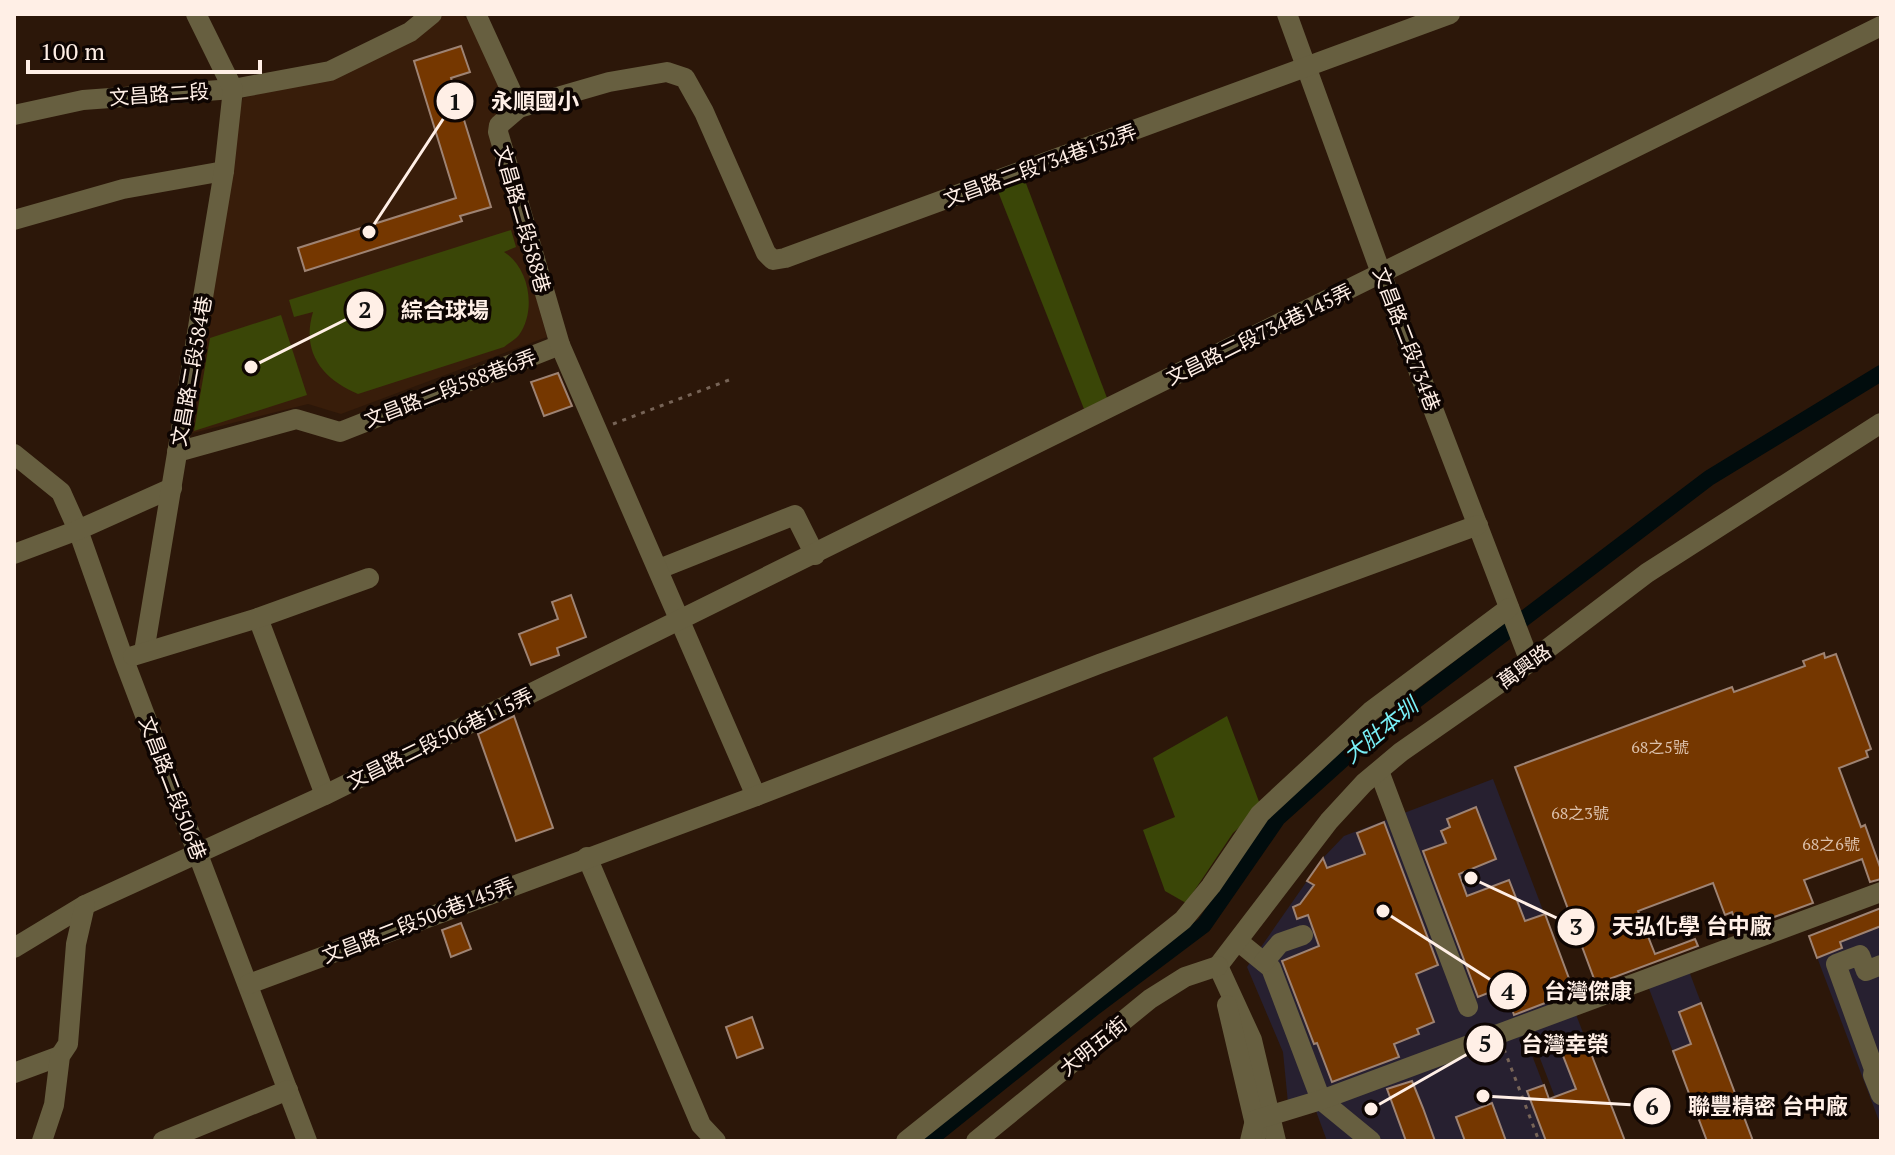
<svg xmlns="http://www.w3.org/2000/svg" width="1895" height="1155" font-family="'PT Serif','Noto Sans TC',serif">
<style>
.industrial{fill:#272030}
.built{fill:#381d0a}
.green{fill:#3a4607}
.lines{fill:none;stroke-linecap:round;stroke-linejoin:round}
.canal{stroke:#010c0d;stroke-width:16}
.building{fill:#753700;stroke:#9e8373;stroke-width:2}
.path{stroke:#776457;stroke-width:3;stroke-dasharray:4 6;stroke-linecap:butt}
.minor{stroke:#675f40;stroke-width:20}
.labels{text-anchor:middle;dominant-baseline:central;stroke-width:7;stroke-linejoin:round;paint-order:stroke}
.number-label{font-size:16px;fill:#dcc1ac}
.street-label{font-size:20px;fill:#ffefe6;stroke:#0e0502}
.water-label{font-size:22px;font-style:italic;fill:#79f0f8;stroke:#0e0502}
.leader{fill:none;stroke:#ffefe6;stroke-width:3}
.callout-dot{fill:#ffefe6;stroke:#0e0502;stroke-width:3}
.mark-label{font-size:24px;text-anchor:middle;font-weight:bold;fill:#111}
.callout-label{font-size:22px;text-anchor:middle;font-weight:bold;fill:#ffefe6;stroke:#0e0502;stroke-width:7;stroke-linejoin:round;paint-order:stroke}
</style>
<rect width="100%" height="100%" fill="#2c1709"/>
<g class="industrial">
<path d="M1493 779 1576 997 1288 1103 1283 1052 1247 967 1323 858 1344 836Z"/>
<path d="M1881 908V1126L1809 936Z"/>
<path d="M1689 971 1753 1141H1707L1648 986Z"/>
<path d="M1575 1012 1625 1141H1572L1529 1030Z"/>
<path d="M1523 1032 1565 1141H1327L1316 1111Z"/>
</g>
<path class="built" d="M444 14H461L475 27 509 105 489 127 547 337 341 414 308 404 189 434 234 128 243 98 328 77 381 56Z"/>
<g class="green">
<path d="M1024 178 1107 398 1084 409 997 189Z"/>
<path d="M511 230 516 247 504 252C529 267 537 310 519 335 516 339 509 343 504 347L358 394C322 379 301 352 313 312L294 317 289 300Z"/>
<path d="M281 315 307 395 194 431 210 338Z"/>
<path d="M1227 716 1261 807 1233 833 1186 903 1165 891 1143 830 1175 817 1153 758Z"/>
</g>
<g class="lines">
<path class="canal" d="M928 1141 1095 1007 1204 925 1278 818 1368 737 1709 478 1881 373"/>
</g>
<g class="building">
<path d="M461 46 470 72 451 78 491 207 460 216 462 221 305 271 298 248 456 198 414 61Z"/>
<path d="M558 373 572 406 544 416 531 382Z"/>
<path d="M571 595 586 637 557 648 559 655 531 665 519 634 558 619 552 602Z"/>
<path d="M1824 653 1825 658 1836 654 1871 749 1866 751 1868 757 1839 768 1861 827 1865 825 1881 870V879L1870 882 1862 859 1804 880 1813 903 1738 930 1732 912 1725 915 1713 883 1638 911 1655 954 1695 939 1698 946 1596 984 1515 767 1732 687 1734 692 1805 666 1803 661Z"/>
<path d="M514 716 553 828 516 841 478 734Z"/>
<path d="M1476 807 1496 859 1459 874 1467 896 1509 880 1525 921 1545 914 1574 992 1514 1015 1512 1009 1524 1004 1516 982 1478 997 1423 851 1446 843 1441 831 1450 827 1447 819Z"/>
<path d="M1384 822 1438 965 1416 974 1434 1022 1417 1029 1419 1034 1394 1044 1399 1057 1332 1082 1317 1043 1314 1044 1282 961 1319 946 1308 915 1297 919 1293 907 1300 904 1314 885 1307 881 1323 858 1327 868 1365 854 1357 833Z"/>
<path d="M1881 908V926L1840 942 1842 948 1817 958 1809 936Z"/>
<path d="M461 923 471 949 451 957 442 930Z"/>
<path d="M1701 1003 1753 1141H1707L1673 1051 1691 1044 1679 1012Z"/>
<path d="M752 1017 763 1048 737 1058 726 1027Z"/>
<path d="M1585 1038 1625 1141H1546L1527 1091 1544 1085 1549 1099 1576 1089 1560 1048Z"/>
<path d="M1412 1081 1423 1108 1435 1141H1406L1387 1089Z"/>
<path d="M1492 1103 1506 1141H1465L1456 1117Z"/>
</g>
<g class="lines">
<g class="path">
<path d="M613 424 729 380"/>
<path d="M1504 1049 1539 1141"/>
</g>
<g class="minor">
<path d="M476 14 519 108"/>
<path d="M1287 14 1381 273 1530 662"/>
<path d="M14 115 83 100 233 89 330 71 410 32 432 14"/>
<path d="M14 220 123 189 224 171"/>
<path d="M177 452 296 419 340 432 560 345"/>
<path d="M14 454 61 492 78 530 124 660 307 1141"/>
<path d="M14 554 78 530 172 488"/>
<path d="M659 569 795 515 815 555"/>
<path d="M258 618 325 795"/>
<path d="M144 652 224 171 233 89 196 14"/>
<path d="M133 656 258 618 369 578"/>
<path d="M1379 771 1468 1007"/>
<path d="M756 796 560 345 498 132 499 125 519 108 609 82 667 72 685 78 704 112 766 253 773 260 785 258 1450 14"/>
<path d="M587 857 701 1125 716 1141"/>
<path d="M1239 942 1271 968 1321 1100 1371 1141"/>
<path d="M14 948 85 905 325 795 1881 26"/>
<path d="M1264 962 1280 943 1303 935"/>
<path d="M1881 965 1866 971 1860 955 1836 964 1874 1069 1873 1075 1881 1095"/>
<path d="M1218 966 1329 821 1364 783 1401 752 1530 662 1647 573 1881 423"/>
<path d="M1218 966 1252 1040 1276 1141"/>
<path d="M249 984 756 796 1099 664 1478 525"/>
<path d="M1227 1005 1257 1133"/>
<path d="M14 1073 60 1056"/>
<path d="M42 1141 54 1105 60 1056 68 1044 76 944 85 905"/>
<path d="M163 1141 288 1090"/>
<path d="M906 1141 1183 920 1211 886 1260 814 1371 711 1509 608"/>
<path d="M976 1141 1150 999 1185 977 1218 966"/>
<path d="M1250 1141 1255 1120 1321 1100 1881 892"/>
</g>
</g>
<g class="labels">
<g class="number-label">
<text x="1660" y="747">68之5號</text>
<text x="1580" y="813">68之3號</text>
<text x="1831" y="844">68之6號</text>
</g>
<g class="street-label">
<text transform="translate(159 94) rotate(-4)">文昌路二段</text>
<text transform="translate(1040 165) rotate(-20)">文昌路二段734巷132弄</text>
<text transform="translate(523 219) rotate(74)">文昌路二段588巷</text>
<text transform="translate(1259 334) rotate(-26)">文昌路二段734巷145弄</text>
<text transform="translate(1407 339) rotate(69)">文昌路二段734巷</text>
<text transform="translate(191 371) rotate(-80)">文昌路二段584巷</text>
<text transform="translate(450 388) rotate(-21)">文昌路二段588巷6弄</text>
<text transform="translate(1524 666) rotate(-36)">萬興路</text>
<text transform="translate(440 738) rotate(-26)">文昌路二段506巷115弄</text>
<text transform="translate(173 788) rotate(69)">文昌路二段506巷</text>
<text transform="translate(418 920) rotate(-21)">文昌路二段506巷145弄</text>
<text transform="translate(1093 1046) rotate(-39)">大明五街</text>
</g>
<g class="water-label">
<text transform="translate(1380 730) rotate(-39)">大肚本圳</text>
</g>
</g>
<path class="leader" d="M369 232L455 101M251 367L365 310M1471 878L1576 927M1383 911L1508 991M1371 1109L1485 1044M1483 1096L1652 1106"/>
<g class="callout-dot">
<circle cx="369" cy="232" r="8"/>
<circle cx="251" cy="367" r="8"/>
<circle cx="1471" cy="878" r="8"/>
<circle cx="1383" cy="911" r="8"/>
<circle cx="1371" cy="1109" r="8"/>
<circle cx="1483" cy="1096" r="8"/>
<circle cx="455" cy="101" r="20"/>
<circle cx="365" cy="310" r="20"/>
<circle cx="1576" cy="927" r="20"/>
<circle cx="1508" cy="991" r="20"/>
<circle cx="1485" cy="1044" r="20"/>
<circle cx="1652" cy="1106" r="20"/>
</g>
<g class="mark-label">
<text x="455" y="110">1</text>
<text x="365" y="318">2</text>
<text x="1576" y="935">3</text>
<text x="1508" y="1000">4</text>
<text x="1485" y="1052">5</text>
<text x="1652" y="1115">6</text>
</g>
<g class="callout-label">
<text x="535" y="109">永順國小</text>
<text x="445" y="318">綜合球場</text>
<text x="1692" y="934">天弘化學 台中廠</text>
<text x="1588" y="999">台灣傑康</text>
<text x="1565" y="1052">台灣幸榮</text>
<text x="1768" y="1114">聯豐精密 台中廠</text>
</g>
<rect width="1895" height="1155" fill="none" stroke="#ffefe6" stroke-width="32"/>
<path d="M28 60v12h232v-12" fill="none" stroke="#ffefe6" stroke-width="4"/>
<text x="40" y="60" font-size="24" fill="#ffefe6" stroke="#0e0502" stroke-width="6" paint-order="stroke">100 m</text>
</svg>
